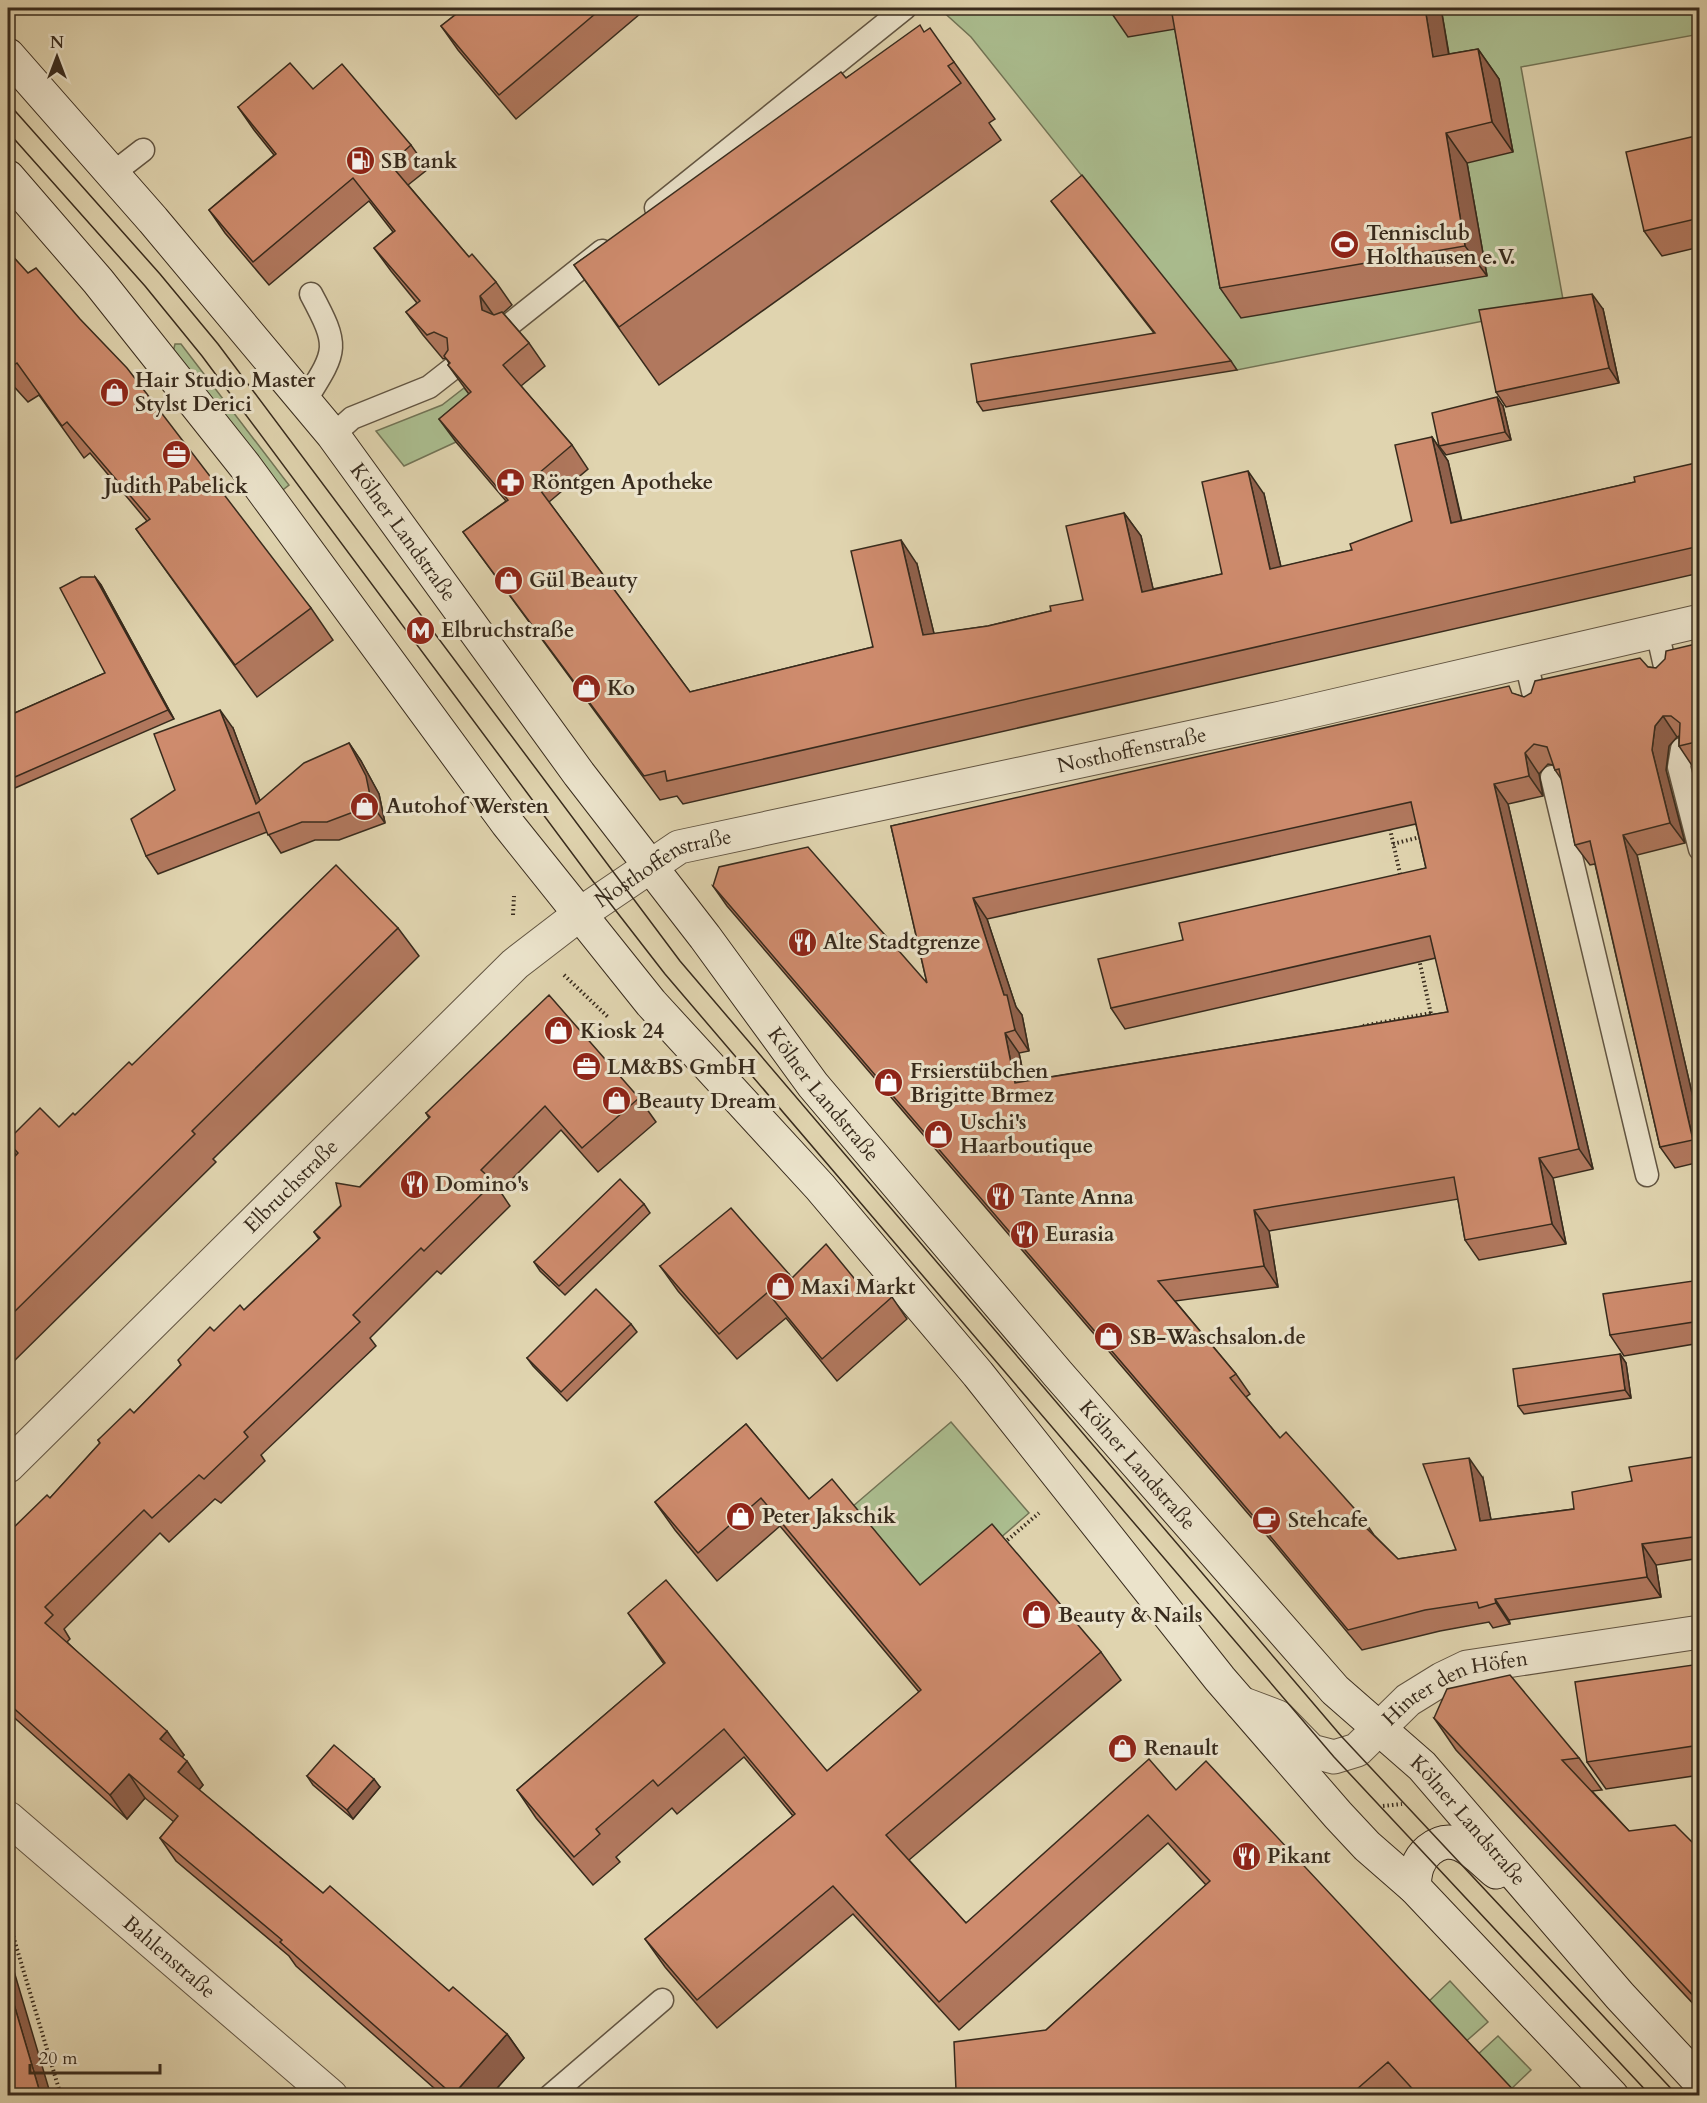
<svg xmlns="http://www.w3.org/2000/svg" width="1707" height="2103" font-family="Cardo,serif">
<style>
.green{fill:#abbe90;stroke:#727456;stroke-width:1.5}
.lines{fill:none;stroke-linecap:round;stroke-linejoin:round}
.lane-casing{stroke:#625542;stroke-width:25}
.street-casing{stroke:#625542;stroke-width:35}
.secondary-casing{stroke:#382b1d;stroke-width:35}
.path{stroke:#382b1d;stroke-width:4;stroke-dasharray:1.5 3;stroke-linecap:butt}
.lane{stroke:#ebe3cb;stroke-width:22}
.street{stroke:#ebe3cb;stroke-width:33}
.secondary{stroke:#ebe3cb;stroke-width:33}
.tram{stroke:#382b1d;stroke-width:1.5}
.wall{fill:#b1785e;stroke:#382b1d;stroke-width:1.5;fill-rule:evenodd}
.shaded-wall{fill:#90614c;stroke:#382b1d;stroke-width:1.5}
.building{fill:#ce8b6d;stroke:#382b1d;stroke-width:1.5;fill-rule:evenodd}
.labels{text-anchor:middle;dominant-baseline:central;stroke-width:6;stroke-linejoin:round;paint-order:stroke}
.poi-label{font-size:21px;font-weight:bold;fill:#382b1d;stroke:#ebe3cb;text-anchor:start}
.street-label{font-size:21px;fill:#382b1d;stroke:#ebe3cb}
</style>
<rect width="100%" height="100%" fill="#e0d4af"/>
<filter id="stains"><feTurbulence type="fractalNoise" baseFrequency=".00333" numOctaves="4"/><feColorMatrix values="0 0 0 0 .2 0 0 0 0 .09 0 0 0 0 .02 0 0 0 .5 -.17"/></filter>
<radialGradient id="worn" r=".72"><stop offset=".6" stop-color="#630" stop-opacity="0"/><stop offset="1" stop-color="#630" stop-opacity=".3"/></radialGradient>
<g class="green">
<path d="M939 8H1699L1700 34 1521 67 1564 305 1237 370 971 37Z"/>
<path d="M175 344H181L289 485 279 493 173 352Z"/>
<path d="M464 388 487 416 456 442 404 466 376 431 442 405Z"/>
<path d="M951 1422 1029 1513 929 1600 852 1507Z"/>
<path d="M1450 1981 1488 2022 1463 2044 1426 2004Z"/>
<path d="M1498 2036 1531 2070 1508 2092 1475 2057Z"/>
</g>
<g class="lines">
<defs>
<g id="lane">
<path d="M112 174 143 150"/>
<path d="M656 208 905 8"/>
<path d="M509 325 602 251"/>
<path d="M305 401C337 350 340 348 311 294"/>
<path d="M333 435 352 418 429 387 452 369"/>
<path d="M1657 631 1667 675"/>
<path d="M1526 662 1536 704"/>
<path d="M1682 749 1679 767 1700 849"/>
<path d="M1552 777 1647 1175"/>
<path d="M550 2096 662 2000"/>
</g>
<g id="street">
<path id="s1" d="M8 1466 515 964 580 914 679 847 1281 718 1700 621"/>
<path id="s2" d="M1241 1703 1278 1717 1311 1751 1334 1757 1357 1750 1408 1700 1442 1679 1467 1667 1700 1632"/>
<path id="s3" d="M8 1818 331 2096"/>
</g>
<g id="secondary">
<path id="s4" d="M8 55 153 220 333 435 579 774 705 937 813 1085 1058 1374 1335 1690 1422 1766 1620 1996 1700 2082"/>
<path d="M8 177 98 281 245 466 507 823 651 1003 820 1187 978 1374 1220 1679 1338 1815 1367 1846 1414 1887 1612 2096"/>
<path d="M1414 1887C1415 1872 1417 1860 1429 1850 1455 1829 1476 1855 1496 1872"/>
</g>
</defs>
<use href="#lane" class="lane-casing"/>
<use href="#street" class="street-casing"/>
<use href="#secondary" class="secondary-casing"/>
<g class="path">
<path d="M1390 829 1401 878"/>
<path d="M1393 844 1424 836"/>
<path d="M513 915 514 896"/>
<path d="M1419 959 1432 1019"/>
<path d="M564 975 609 1018"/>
<path d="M1363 1026 1431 1013"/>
<path d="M1004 1543 1039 1513"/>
<path d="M1383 1806 1402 1804"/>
<path d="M8 1919 61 2096"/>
</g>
<use href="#lane" class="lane"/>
<use href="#street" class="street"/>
<use href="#secondary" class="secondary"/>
<g class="tram">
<path d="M8 103 160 274 218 344 680 961 1342 1737 1678 2096"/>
<path d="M8 132 145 286 202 356 592 880 665 974 1334 1757 1651 2096"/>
</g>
</g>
<g class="wall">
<path d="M464 8H647L516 119 458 50 441 26Z"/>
<path d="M1108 8H1441L1449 54 1478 49 1499 79 1513 152 1467 163 1487 276 1241 318 1220 288 1175 29 1128 37Z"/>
<path d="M924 32 954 62 995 119 989 123 1001 140 659 385 574 265 846 78Z"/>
<path d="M313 89 411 145 428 169 408 185 469 257 496 282 512 305 503 313 529 343 545 366 521 386 572 445 588 469 549 502 690 692 873 647 917 564 934 634 988 626 1051 611 1083 600 1124 513 1141 536 1153 589 1222 574 1264 494 1281 567 1352 550 1412 521 1432 437 1448 461 1462 521 1635 482 1700 462V573L683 804 677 796 660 800 463 532 506 501 456 442 439 419 469 394 448 365 449 363 446 358 443 359 423 335 406 312 417 303 391 271 374 248 393 232 369 201 269 285 225 233 209 210 274 155 254 130 238 107Z"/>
<path d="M1700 135V247L1662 256 1644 231Z"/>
<path d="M1051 201 1231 361 1237 370 983 411 977 402 1154 333Z"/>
<path d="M8 251 311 608 333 640 257 697 136 529 147 521 90 453 84 458 39 395 28 402 8 380Z"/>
<path d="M1603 309 1619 383 1506 407 1496 392Z"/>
<path d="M1503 406 1511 440 1446 455 1439 446Z"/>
<path d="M95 577 101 585 174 719 8 791V716L105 673Z"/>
<path d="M1700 643V765L1693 767 1679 746V736L1677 737 1669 746 1666 770 1685 843 1637 855 1700 1128V1162L1675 1168 1660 1147 1595 864 1590 865 1575 845 1562 780 1555 770 1553 765 1548 764 1539 774 1543 796 1508 804 1593 1169 1553 1178 1566 1244 1479 1260 1465 1240 1458 1199 1269 1231 1278 1287 1175 1301 1236 1374 1250 1394 1246 1397 1280 1438 1361 1516 1374 1535 1398 1559 1456 1550 1483 1478 1491 1520 1574 1509 1632 1481 1700 1456V1558L1656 1565 1661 1597 1509 1620 1510 1624 1493 1628 1489 1622 1440 1631 1362 1650 1275 1545 727 906 713 886 927 983 891 826 1514 694 1524 697 1648 667 1656 668ZM1416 824 1426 868 1183 940 1111 1008 1125 1029 1436 958 1448 1012 1025 1081 1019 1053 1029 1051 1022 1015 1016 1007 987 919Z"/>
<path d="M233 728 260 801 349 743 361 761 379 794 385 823 339 840H315L281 853 267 832 158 874 146 856 175 790Z"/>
<path d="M398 928 419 956 213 1159 216 1162 8 1367V1164L16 1155 8 1143 59 1127 75 1115 132 1065Z"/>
<path d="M639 1098 656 1122 598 1172 561 1130 500 1191 510 1206 441 1274 437 1271 370 1338 376 1346 261 1455 265 1461 221 1503 215 1499 169 1542 160 1533 64 1629 70 1639 67 1642 184 1755 182 1757 203 1785 199 1790 323 1893 449 1991 507 2034 524 2058 490 2096H443L296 1966 289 1956 176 1861 160 1838 174 1822 145 1798 127 1819 8 1712V1532V1533L50 1498 100 1443 98 1440 134 1413 214 1331 244 1310 319 1239 314 1232 429 1118 426 1113Z"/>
<path d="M644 1204 650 1213 565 1295 540 1271 534 1262Z"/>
<path d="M660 1266 789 1274 792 1278 858 1283 892 1297 907 1319 837 1381 786 1318 737 1359 678 1291Z"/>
<path d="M1700 1280V1343L1624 1356 1610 1335Z"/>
<path d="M631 1324 637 1332 567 1401 533 1366 527 1358Z"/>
<path d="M1620 1354 1626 1363 1631 1398 1524 1414 1518 1406Z"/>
<path d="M746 1424 809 1499 920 1585 1101 1652 1121 1680 909 1860 966 1923 1176 1790 1519 2096H1413L1407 2090 1401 2096H839L956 2090 1046 2030 1206 1885 1168 1843 959 2030 853 1914 717 2028 665 1967 645 1939 793 1816 744 1757 677 1814 672 1808 616 1857 620 1862 593 1885 536 1818 517 1790 664 1664 628 1613 827 1771 919 1692 780 1526 717 1581 675 1530 655 1502Z"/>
<path d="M1700 1664V1775L1606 1789 1587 1762Z"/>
<path d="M1434 1718 1579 1758 1602 1790 1592 1791 1629 1831 1700 1850V2011L1456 1750Z"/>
<path d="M307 1776 380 1787 353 1819 313 1785Z"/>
</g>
<g class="shaded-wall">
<path d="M1425 8H1441L1454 87 1433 57Z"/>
<path d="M1478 49 1499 79 1513 152 1492 122Z"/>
<path d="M1446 133 1467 163 1487 276 1465 246Z"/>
<path d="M1592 294 1603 309 1619 383 1609 368Z"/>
<path d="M480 296 497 320 482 310Z"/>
<path d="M1497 397 1503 406 1511 440 1505 432Z"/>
<path d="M1432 437 1448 461 1467 546 1451 523Z"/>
<path d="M1248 471 1264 494 1287 593 1270 569Z"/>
<path d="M1124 513 1141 536 1159 615 1142 592Z"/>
<path d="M901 540 917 564 940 658 923 635Z"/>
<path d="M95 577 101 585 174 719 168 710Z"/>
<path d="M220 710 233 728 268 822 256 804Z"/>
<path d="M1663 716 1677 737 1669 746 1666 770 1685 843 1670 823 1652 750 1655 726Z"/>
<path d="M349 743 361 761 379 794 385 823 372 805Z"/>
<path d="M1525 753 1539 774 1543 796 1529 776Z"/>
<path d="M1494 784 1508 804 1593 1169 1579 1149Z"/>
<path d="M1623 835 1637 855 1700 1128V1150L1693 1140Z"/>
<path d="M973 898 987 919 1016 1007 1022 1015 1029 1051 1015 1030Z"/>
<path d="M1005 1033 1019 1053 1029 1103 1015 1083Z"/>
<path d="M1539 1158 1553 1178 1566 1244 1552 1224Z"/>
<path d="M1254 1210 1269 1231 1278 1287 1264 1266Z"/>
<path d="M1620 1354 1626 1363 1631 1398 1625 1390Z"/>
<path d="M1469 1458 1483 1478 1495 1541 1480 1521Z"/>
<path d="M1642 1544 1656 1565 1661 1597 1647 1577Z"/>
<path d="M1495 1599 1509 1620 1510 1624 1496 1603Z"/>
<path d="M167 1731 184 1755 177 1763 160 1739Z"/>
<path d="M187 1761 203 1785 194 1795 178 1772Z"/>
<path d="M129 1774 145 1798 127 1819 110 1795Z"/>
<path d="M374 1779 380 1787 353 1819 347 1810Z"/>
<path d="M8 1951 51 2096H41L8 1984Z"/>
<path d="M507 2034 524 2058 490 2096 453 2095Z"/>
</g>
<g class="building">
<path d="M464 8H602L499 95 441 26Z"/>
<path d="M1171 8H1425L1433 57 1478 49 1492 122 1446 133 1465 246 1220 288Z"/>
<path d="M920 25 924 32 930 28 954 62 948 66 961 83 619 327 574 265 841 72 846 78Z"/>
<path d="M290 63 313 89 342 64 411 145 390 164 469 257 472 254 496 282 480 296 482 310 494 315 502 312 529 343 503 365 572 445 532 479 690 692 873 647 851 551 901 540 923 635 988 626 1051 611 1050 606 1083 600 1066 526 1124 513 1142 592 1222 574 1202 482 1248 471 1270 569 1352 550 1350 544 1412 521 1395 445 1432 437 1451 523 1635 482 1634 477 1700 462V546L667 781 665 771 644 776 463 532 508 500 439 419 471 392 448 365 450 363 444 356 448 350 447 338 434 332 427 335 406 312 420 301 374 248 395 231 353 178 253 262 209 210 276 154 238 107Z"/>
<path d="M1700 135V218L1644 231 1626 152Z"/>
<path d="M1082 175 1231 361 977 402 971 364 1155 333 1051 201Z"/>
<path d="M8 251 28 273 36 268 80 319 127 368 311 608 235 665 136 529 150 519 67 422 62 426 17 363 8 369Z"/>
<path d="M1592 294 1609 368 1496 392 1479 310Z"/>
<path d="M1497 397 1505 432 1439 446 1432 413Z"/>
<path d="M81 577H95L168 710 8 780V716L105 673 60 588Z"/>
<path d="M1700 643V741L1679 746 1680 723 1671 716H1663L1655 726 1652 750 1670 823 1623 835 1693 1140 1660 1147 1590 841 1575 845 1559 769 1555 770 1547 747 1534 744 1525 753 1529 776 1494 784 1579 1149 1539 1158 1552 1224 1465 1240 1454 1177 1254 1210 1264 1266 1158 1281 1236 1374 1230 1378 1280 1438 1286 1432 1361 1516 1357 1519 1398 1559 1456 1550 1423 1464 1469 1458 1480 1521 1574 1509 1572 1492 1632 1481 1629 1467 1700 1456V1536L1642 1544 1647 1577 1495 1599 1496 1603 1479 1608 1477 1602 1425 1610 1348 1630 1261 1525 713 886 719 867 808 847 927 983 891 826 1509 686 1512 693 1524 697 1531 693 1535 681 1640 658 1648 667 1656 668 1665 659 1666 651ZM1411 802 1426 868 1179 923 1183 940 1098 959 1111 1008 1430 936 1448 1012 1015 1083 1005 1033 1015 1030 1007 995H1004L973 898Z"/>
<path d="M220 710 256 804 304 763 349 743 366 776 372 805 327 822H302L268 835 259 812 146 856 131 819 175 790 154 734Z"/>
<path d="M336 865 398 928 192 1131 195 1134 8 1318V1164L18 1153 8 1142V1140L40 1108 59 1127 73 1113 75 1115 129 1062 132 1065Z"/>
<path d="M549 995 639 1098 582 1148 545 1106 481 1170 494 1182 424 1251 421 1248 353 1315 360 1322 244 1432 248 1437 204 1479 199 1475 152 1518 144 1510 45 1607 53 1615 45 1623 167 1731 160 1739 187 1761 178 1772 323 1893 330 1886 449 1991 453 1987 507 2034 453 2095 280 1942 282 1940 160 1838 178 1816 129 1774 110 1795 8 1703V1532V1533L47 1495 50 1498 100 1443 98 1440 130 1409 134 1413 181 1365 178 1360 210 1327 214 1331 240 1305 244 1310 320 1238 314 1232 341 1206 336 1183 360 1187 430 1117 426 1113Z"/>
<path d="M620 1179 644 1204 559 1286 534 1262Z"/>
<path d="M731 1208 789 1274 719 1334 660 1266Z"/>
<path d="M826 1244 858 1283 882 1286 892 1297 822 1359 772 1298Z"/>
<path d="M1700 1280V1321L1610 1335 1603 1294Z"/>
<path d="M596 1289 631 1324 561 1392 527 1358Z"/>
<path d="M1620 1354 1625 1390 1518 1406 1513 1369Z"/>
<path d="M746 1424 809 1499 832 1479 920 1585 992 1524 1101 1652 886 1835 966 1923 1149 1759 1176 1790 1206 1761 1519 2096H1419L1388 2062 1349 2096H839L842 2093 956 2090 954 2042 1046 2030 1210 1881 1148 1815 939 2002 833 1886 697 2000 645 1939 795 1814 724 1729 658 1786 653 1780 596 1829 600 1834 574 1857 517 1790 665 1663 628 1613 666 1580 827 1771 921 1690 761 1498 698 1553 655 1502Z"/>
<path d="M1700 1664V1745L1587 1762 1575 1682Z"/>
<path d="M1510 1675 1579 1758 1562 1760 1629 1831 1675 1825 1700 1850V2003L1434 1718 1447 1689Z"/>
<path d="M334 1745 374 1779 347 1810 307 1776Z"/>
<path d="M8 1984 41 2096H8Z"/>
</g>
<defs>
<symbol id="fuel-disc" viewBox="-11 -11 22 22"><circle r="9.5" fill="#8f2418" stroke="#ebe3cb"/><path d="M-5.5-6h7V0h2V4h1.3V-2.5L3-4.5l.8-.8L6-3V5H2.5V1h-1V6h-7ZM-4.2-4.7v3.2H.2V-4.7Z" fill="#fff"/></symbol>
<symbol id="stadium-disc" viewBox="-11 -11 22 22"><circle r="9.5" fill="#8f2418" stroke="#ebe3cb"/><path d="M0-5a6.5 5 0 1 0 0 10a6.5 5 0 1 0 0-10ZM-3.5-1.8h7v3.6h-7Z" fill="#fff"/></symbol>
<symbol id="shop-disc" viewBox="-11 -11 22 22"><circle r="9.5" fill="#8f2418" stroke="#ebe3cb"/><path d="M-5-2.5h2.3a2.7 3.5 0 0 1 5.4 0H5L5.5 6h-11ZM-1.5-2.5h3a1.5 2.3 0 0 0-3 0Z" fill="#fff"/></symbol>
<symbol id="office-disc" viewBox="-11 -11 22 22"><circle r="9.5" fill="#8f2418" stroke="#ebe3cb"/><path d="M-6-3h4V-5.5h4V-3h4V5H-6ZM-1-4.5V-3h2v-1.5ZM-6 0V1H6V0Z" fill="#fff"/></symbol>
<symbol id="pharmacy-disc" viewBox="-11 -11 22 22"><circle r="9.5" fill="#8f2418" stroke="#ebe3cb"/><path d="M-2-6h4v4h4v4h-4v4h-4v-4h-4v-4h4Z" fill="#fff"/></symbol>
<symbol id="metro-disc" viewBox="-11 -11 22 22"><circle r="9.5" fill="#8f2418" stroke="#ebe3cb"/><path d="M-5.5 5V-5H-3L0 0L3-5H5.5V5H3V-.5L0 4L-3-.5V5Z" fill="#fff"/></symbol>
<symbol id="restaurant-disc" viewBox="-11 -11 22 22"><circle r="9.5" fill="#8f2418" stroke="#ebe3cb"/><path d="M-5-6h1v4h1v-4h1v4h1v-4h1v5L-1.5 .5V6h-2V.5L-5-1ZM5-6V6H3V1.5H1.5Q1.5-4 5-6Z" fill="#fff"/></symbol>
<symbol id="cafe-disc" viewBox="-11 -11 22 22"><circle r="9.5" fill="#8f2418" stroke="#ebe3cb"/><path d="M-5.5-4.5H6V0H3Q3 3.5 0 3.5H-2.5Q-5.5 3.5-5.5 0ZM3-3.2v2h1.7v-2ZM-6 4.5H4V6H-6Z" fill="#fff"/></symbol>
</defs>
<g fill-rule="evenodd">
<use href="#fuel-disc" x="344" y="144" width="33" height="33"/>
<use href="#stadium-disc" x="1328" y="228" width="33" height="33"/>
<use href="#shop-disc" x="98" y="376" width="33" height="33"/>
<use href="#office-disc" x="160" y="438" width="33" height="33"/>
<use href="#pharmacy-disc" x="494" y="466" width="33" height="33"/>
<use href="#shop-disc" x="492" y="564" width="33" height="33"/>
<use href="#metro-disc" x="404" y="614" width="33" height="33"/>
<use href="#shop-disc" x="570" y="672" width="33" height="33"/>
<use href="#shop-disc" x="348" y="790" width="33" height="33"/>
<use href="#restaurant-disc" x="786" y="926" width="33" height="33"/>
<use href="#shop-disc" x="542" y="1014" width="33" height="33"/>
<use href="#office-disc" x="570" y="1050" width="33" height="33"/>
<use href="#shop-disc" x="872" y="1066" width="33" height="33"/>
<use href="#shop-disc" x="600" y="1084" width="33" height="33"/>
<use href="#shop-disc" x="922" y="1118" width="33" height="33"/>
<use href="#restaurant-disc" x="398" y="1168" width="33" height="33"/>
<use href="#restaurant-disc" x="984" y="1180" width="33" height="33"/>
<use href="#restaurant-disc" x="1008" y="1218" width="33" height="33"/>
<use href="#shop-disc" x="764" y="1270" width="33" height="33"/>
<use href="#shop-disc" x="1092" y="1320" width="33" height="33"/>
<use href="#shop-disc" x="724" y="1500" width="33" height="33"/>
<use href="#cafe-disc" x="1250" y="1504" width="33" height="33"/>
<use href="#shop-disc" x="1020" y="1598" width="33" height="33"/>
<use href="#shop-disc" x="1106" y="1732" width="33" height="33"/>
<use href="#restaurant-disc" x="1230" y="1840" width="33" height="33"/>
</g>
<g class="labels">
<g class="poi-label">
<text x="381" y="161">SB tank</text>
<text x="1366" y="233">Tennisclub<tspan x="1366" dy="24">Holthausen e.V.</tspan></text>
<text x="135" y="380">Hair Studio Master<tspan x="135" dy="24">Stylst Derici</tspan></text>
<text x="532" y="482">Röntgen Apotheke</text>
<text x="176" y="486" text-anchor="middle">Judith Pabelick</text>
<text x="529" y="580">Gül Beauty</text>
<text x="441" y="630">Elbruchstraße</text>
<text x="607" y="688">Ko</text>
<text x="386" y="806">Autohof Wersten</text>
<text x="823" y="942">Alte Stadtgrenze</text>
<text x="580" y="1031">Kiosk 24</text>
<text x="607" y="1067">LM&amp;BS GmbH</text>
<text x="910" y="1071">Frsierstübchen<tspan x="910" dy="24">Brigitte Brmez</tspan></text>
<text x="637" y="1101">Beauty Dream</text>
<text x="960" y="1122">Uschi's<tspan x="960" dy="24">Haarboutique</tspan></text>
<text x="435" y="1184">Domino's</text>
<text x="1021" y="1197">Tante Anna</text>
<text x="1045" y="1234">Eurasia</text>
<text x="801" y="1287">Maxi Markt</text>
<text x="1130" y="1337">SB-Waschsalon.de</text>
<text x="762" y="1516">Peter Jakschik</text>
<text x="1288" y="1520">Stehcafe</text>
<text x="1058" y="1615">Beauty &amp; Nails</text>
<text x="1144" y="1748">Renault</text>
<text x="1267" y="1856">Pikant</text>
</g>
<g class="street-label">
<text stroke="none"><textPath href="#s4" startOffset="620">Kölner Landstraße</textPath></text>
<text stroke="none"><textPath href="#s1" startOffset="1378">Nosthoffenstraße</textPath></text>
<text stroke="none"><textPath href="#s1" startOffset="892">Nosthoffenstraße</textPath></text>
<text stroke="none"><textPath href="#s4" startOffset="1322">Kölner Landstraße</textPath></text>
<text stroke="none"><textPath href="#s1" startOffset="398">Elbruchstraße</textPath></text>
<text stroke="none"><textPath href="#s4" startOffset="1808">Kölner Landstraße</textPath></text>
<text stroke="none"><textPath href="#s2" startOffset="255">Hinter den Höfen</textPath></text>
<text stroke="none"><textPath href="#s4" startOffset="2294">Kölner Landstraße</textPath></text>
<text stroke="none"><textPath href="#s3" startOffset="213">Bahlenstraße</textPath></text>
</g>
</g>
<rect width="1707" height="2103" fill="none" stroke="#e0d4af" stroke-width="30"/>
<rect x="9" y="9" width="1689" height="2085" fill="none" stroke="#382b1d" stroke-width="3"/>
<rect x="15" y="15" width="1677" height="2073" fill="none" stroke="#382b1d" stroke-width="1.5"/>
<g transform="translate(57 57)" stroke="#ebe3cb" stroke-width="4.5" paint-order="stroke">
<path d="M0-4.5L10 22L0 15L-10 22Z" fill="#382b1d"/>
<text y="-9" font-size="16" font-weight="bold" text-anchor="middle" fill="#382b1d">N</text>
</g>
<path d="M30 2064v9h130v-9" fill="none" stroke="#382b1d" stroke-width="3"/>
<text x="39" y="2064" font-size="18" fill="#382b1d" stroke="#ebe3cb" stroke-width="4.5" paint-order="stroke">20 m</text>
<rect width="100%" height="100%" filter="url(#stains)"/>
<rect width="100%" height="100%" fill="url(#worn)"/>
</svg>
